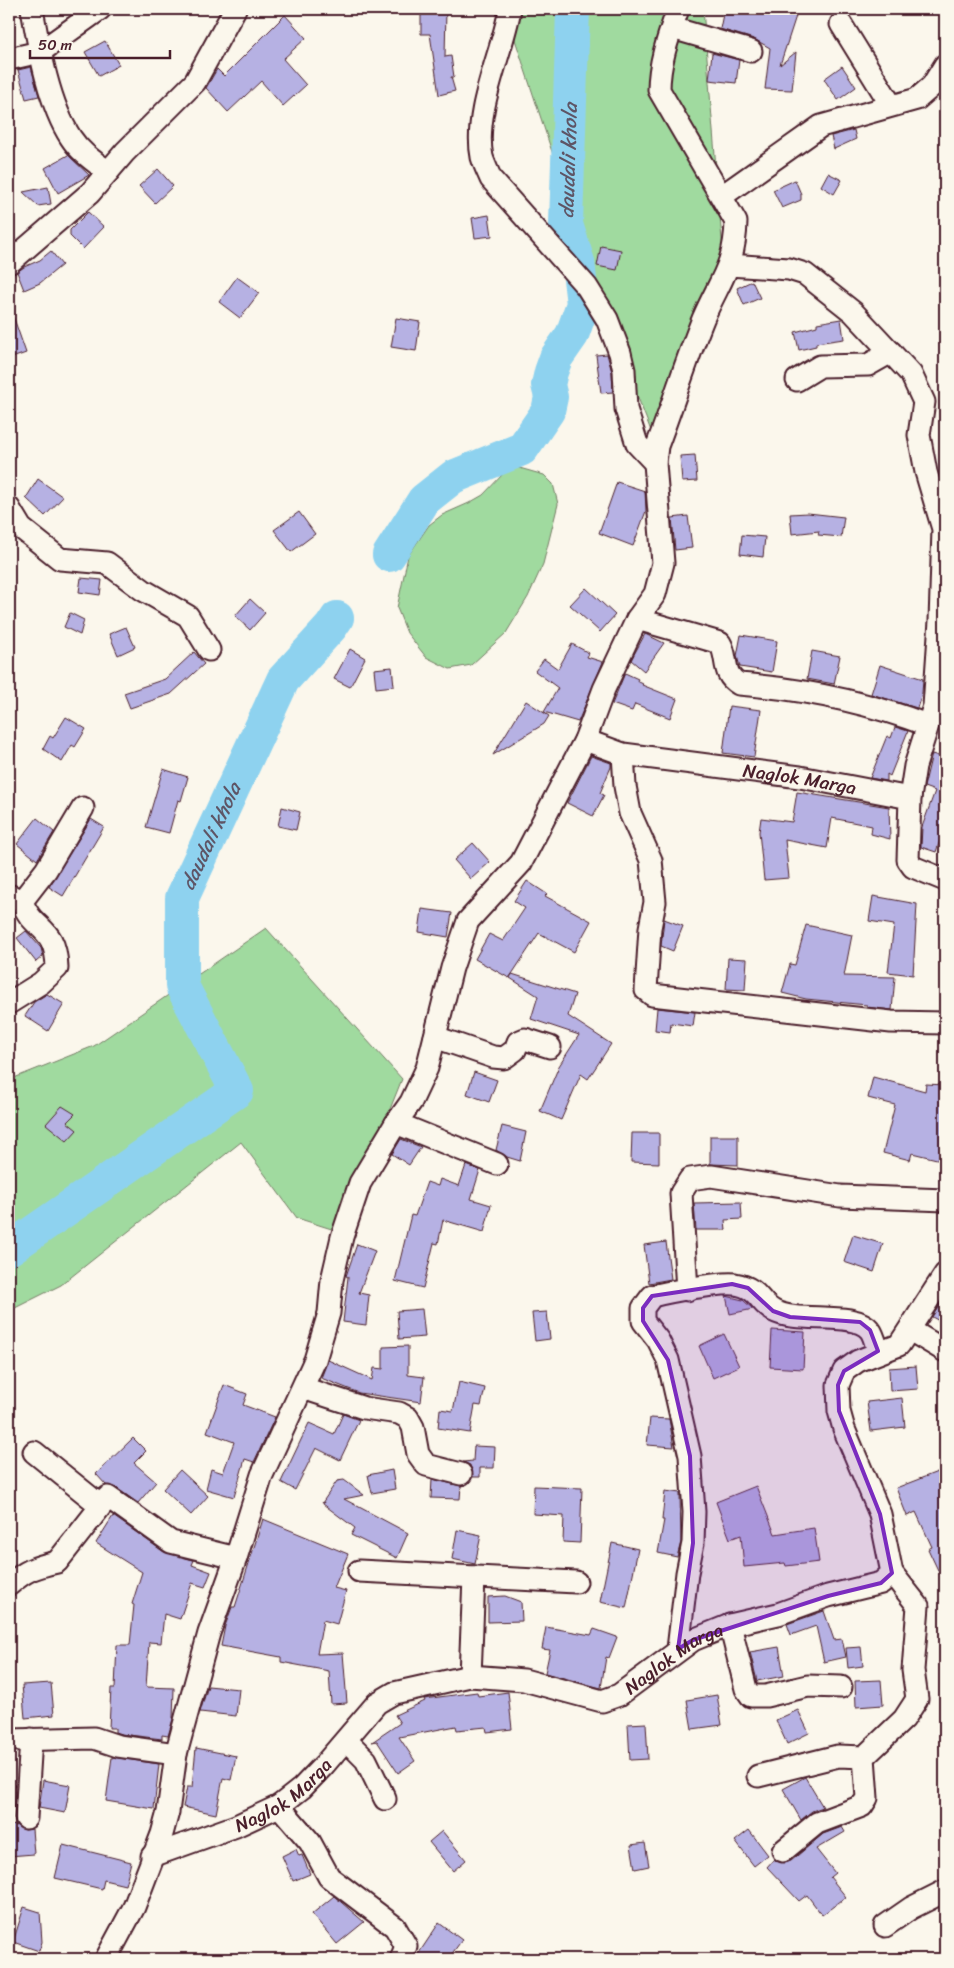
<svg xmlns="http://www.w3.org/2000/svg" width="954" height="1968" font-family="Sriracha,sans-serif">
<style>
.green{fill:#a0da9f;stroke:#757c65}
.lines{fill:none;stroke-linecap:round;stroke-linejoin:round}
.river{stroke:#8ed2ef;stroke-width:34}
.building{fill:#b6b1e3;stroke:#4a1f2b}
.street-casing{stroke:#4a1f2b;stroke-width:25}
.street{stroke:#fbf7ec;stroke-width:21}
.marked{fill:#7b2cbf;fill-opacity:0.2;stroke:#7b2cbf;stroke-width:4;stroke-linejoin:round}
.labels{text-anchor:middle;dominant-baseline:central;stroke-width:4.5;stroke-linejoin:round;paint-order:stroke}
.street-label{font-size:19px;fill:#4a1f2b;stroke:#fbf7ec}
.water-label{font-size:20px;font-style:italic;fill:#5e5566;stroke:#fbf7ec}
</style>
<rect width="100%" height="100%" fill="#fbf7ec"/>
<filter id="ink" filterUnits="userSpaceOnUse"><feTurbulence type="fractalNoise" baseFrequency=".02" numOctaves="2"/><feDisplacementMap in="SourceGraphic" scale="10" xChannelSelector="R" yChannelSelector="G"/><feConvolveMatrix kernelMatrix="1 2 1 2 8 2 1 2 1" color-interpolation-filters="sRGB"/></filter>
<g filter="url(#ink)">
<g class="green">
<path d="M505 9H703L725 277 657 446 607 319Z"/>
<path d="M516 467 544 475 553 484 558 504 543 564 528 597 506 633 471 665 450 669 426 657 407 633 397 608 408 556 429 525 442 515 469 503 483 495 504 473Z"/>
<path d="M266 928 402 1079 341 1232 297 1218 241 1142 61 1285 9 1311V1080L94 1046Z"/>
</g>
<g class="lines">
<g class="river">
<path id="s1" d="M389 555 424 500 453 477 522 449 548 411 551 397 548 385 551 372 556 358 572 335 583 304 578 262 566 224 573 9"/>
<path id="s2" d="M9 1249 237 1091 182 986V898L283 680 331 627 337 618"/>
</g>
</g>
<g class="building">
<path d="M421 9H446L445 57 451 56 454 77H451L455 91 439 95 430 34H421Z"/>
<path d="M724 9H744L770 14 772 9 796 16 780 65 796 52 792 90 765 89 770 48 754 39 720 29Z"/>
<path d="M285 15 306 38 283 59 306 85 283 106 261 81 228 112 206 88 217 69 224 76Z"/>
<path d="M105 41 119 65 99 76 85 52Z"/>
<path d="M712 53 739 60 736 83 709 80Z"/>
<path d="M842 66 856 87 838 100 824 79Z"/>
<path d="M31 67 39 96 26 99 18 70Z"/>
<path d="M854 130 856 139 834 149 831 136Z"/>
<path d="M68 155 89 175 58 193 45 168Z"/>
<path d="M158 169 173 186 155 203 139 186Z"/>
<path d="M828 173 842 180 834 194 821 186Z"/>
<path d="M795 180 801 194V200L782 208 773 190Z"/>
<path d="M48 187 51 204 38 206 23 192Z"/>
<path d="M88 212 104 227 83 249 70 236V230Z"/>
<path d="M489 215 492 236 475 238 472 218Z"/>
<path d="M601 246 621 250 617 270 597 266Z"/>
<path d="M51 251 62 265 40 283 24 290 17 272 24 267 40 260Z"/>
<path d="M237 277 259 293 240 318 219 302Z"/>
<path d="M752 281 760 298 744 305 737 288Z"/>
<path d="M9 310H11L26 353 9 359Z"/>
<path d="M396 318 420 322 416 351 391 347Z"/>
<path d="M841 319 844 339 816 343V346L799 350 795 332 817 326V323Z"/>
<path d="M607 354 612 372 613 392 601 393 596 355Z"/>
<path d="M695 455 697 481 682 482 680 456Z"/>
<path d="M38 479 63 497 45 516 26 498Z"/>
<path d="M617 482 645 491 646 511 633 546 599 533Z"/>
<path d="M299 512 315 534 291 552 274 530Z"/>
<path d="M808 513 844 517 841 537 818 535 819 531 792 534 790 514Z"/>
<path d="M688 516 692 548 675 550 672 518Z"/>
<path d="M742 535 765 537 763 557 740 554Z"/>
<path d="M81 578 102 580 100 595 79 592Z"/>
<path d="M586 588 615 615 600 632 570 605Z"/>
<path d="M250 599 265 613 250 630 235 616Z"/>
<path d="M70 613 84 620 80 635 64 627Z"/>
<path d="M126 627 135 647 118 655 109 634Z"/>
<path d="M645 634 664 643 644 671 631 660Z"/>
<path d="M741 635 777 641 772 672 740 667 737 656Z"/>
<path d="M572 644 589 653 587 657 603 662 578 722 544 712 558 688 535 671 544 659 558 669Z"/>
<path d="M350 649 365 658 350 687 334 679Z"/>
<path d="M812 651 840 656 834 684 807 679Z"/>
<path d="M194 652 204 664 171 694 130 708 124 693 165 679Z"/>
<path d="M880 665 923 679 922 693 917 708 871 694Z"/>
<path d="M392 667 394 686 376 688 374 669Z"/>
<path d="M625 673 638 679 637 681 643 684 642 685 677 699 670 718 635 704 632 711 612 704Z"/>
<path d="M526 701 549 716 544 724 493 755Z"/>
<path d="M729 706 761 710 754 757 723 753Z"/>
<path d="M66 717 86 729 75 747 72 745 62 762 43 749 50 736 53 738Z"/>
<path d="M895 727 908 731 890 776 887 774V781L870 778 887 736 891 738Z"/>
<path d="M932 754 945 758V826L936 852 921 847 922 827 935 791 924 787Z"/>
<path d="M591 756 611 763V767L600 793 604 795 593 816 567 803Z"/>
<path d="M163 769 188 777 181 801 178 800 169 833 146 827Z"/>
<path d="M797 792 889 807 890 839 871 834 872 826 832 818 827 848 785 840 789 878 764 880 759 832 761 818 792 822Z"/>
<path d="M282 807 300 812 296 830 278 826Z"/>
<path d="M37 818 54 832 37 860 17 844Z"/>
<path d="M91 819 104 827 63 896 49 887Z"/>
<path d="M473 843 490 862 471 879 454 860Z"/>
<path d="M527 881 547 894 545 896 591 921 574 952 539 933 512 974 575 994 568 1016 611 1044 588 1079 581 1074 561 1120 540 1111 559 1066 579 1035 531 1019 538 996 510 978 512 974 509 978 475 959 489 934 503 941 525 908 514 901Z"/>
<path d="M873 896 917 904 913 975 888 972 894 925 869 921Z"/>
<path d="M422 909 452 913 448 937 419 932Z"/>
<path d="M664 919 683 926 673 951 661 946Z"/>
<path d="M806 925 852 935 844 976 895 977 892 1010 867 1007V1005L806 999 782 993 790 964 795 965Z"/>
<path d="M26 931 41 948 43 956 36 962 17 938Z"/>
<path d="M728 958 747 959 745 990 726 989Z"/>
<path d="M47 994 64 1004 48 1031 25 1016 34 1002Z"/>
<path d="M657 1008 695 1012 693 1026 671 1023 670 1032 655 1030Z"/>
<path d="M474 1072 497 1080 489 1102 467 1094Z"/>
<path d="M873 1077 925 1091 926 1084 945 1085V1161L912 1153 910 1160 883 1153 895 1105 868 1098Z"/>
<path d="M62 1106 75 1114 67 1122 77 1130 67 1141 46 1124Z"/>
<path d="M502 1126 526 1132 520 1161 507 1157 496 1150Z"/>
<path d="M632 1133H659V1163L631 1162Z"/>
<path d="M710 1136H738V1165L710 1164Z"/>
<path d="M401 1139 421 1147 409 1165 392 1154Z"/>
<path d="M466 1165 480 1170 471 1199 491 1205 484 1232 443 1220 438 1244 434 1243 423 1288 395 1281 411 1215 415 1216 427 1182 438 1186 440 1179 459 1186Z"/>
<path d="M741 1202 742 1219 725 1220 726 1230H696L694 1203Z"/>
<path d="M853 1235 883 1244 874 1272 844 1262Z"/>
<path d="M666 1242 671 1279 649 1283 644 1245Z"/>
<path d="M357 1244 375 1251 359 1293 369 1295 366 1325 343 1322 348 1277 346 1276Z"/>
<path d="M726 1296 743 1300 753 1309 730 1314Z"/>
<path d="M945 1297V1324L932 1317Z"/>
<path d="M422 1309 425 1337 399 1339 397 1311Z"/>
<path d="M547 1312 550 1339 535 1341 532 1313Z"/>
<path d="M772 1330 805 1332 803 1369 770 1367Z"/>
<path d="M724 1334 739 1366 713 1378 699 1346Z"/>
<path d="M408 1346V1375L424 1377 421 1402 359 1393 321 1378 328 1360 372 1380 374 1368 383 1369V1347Z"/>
<path d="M916 1366 918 1389 890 1391 889 1368Z"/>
<path d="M459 1382 485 1388 481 1406 475 1405 470 1433 438 1428 440 1409 453 1411Z"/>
<path d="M224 1385 247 1394 243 1405 275 1417 254 1462 245 1459 234 1497 206 1489 211 1469 223 1473 234 1442 207 1432Z"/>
<path d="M902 1398 905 1427 871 1431 867 1402Z"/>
<path d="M343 1414 359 1420 340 1460 316 1448 295 1490 281 1482 309 1423 334 1434Z"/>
<path d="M650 1418 669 1419 674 1447 647 1445Z"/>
<path d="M133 1438 146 1451 134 1463 156 1482 138 1503 115 1487 106 1485 96 1474Z"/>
<path d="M474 1446 495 1447 494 1468H480V1477H473L470 1465 463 1462 473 1461Z"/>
<path d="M945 1469V1585L928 1549 932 1547 916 1512 907 1516 896 1488Z"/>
<path d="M180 1470 208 1496 191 1515 163 1489Z"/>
<path d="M392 1470 395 1489 372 1493 368 1475Z"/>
<path d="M432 1479 461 1486 460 1499 431 1498Z"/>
<path d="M344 1480 364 1495 344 1499 408 1533 397 1558 351 1535 355 1528 323 1504 324 1502 322 1503 337 1481Z"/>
<path d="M534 1486 582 1488 580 1543 563 1542 564 1516 533 1514Z"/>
<path d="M756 1486 775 1534 814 1528 819 1562 786 1566 785 1563 744 1567 741 1535 730 1539 716 1502Z"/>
<path d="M665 1491 680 1493 681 1542 677 1557 658 1553 664 1520H662Z"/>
<path d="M113 1516 164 1552 194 1560 192 1565 211 1572 205 1587 192 1583 180 1619 164 1614 161 1643 149 1642 146 1687 174 1688 173 1719 168 1736 162 1735V1739L121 1734 115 1732V1728H109L111 1688H115L117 1645H130L134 1605 132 1604 142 1572 96 1543Z"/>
<path d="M263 1519 348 1554 334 1588 346 1591 337 1624 323 1620 317 1654 343 1653 347 1703 331 1704 329 1671 281 1662V1657L221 1646 225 1626 232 1607H235Z"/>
<path d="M457 1530 481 1535 475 1564 452 1559Z"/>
<path d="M612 1543 638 1549 626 1608 600 1602Z"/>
<path d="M505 1596 521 1602 522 1621 488 1622V1597Z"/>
<path d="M824 1611 834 1640 842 1639 846 1657 824 1662 816 1626 791 1635 787 1624Z"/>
<path d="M546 1627 591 1635 594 1629 617 1637 609 1658 606 1657 601 1688 545 1673 550 1650 542 1649Z"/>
<path d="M779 1647 784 1676 757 1681 750 1652Z"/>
<path d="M861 1647 863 1666 848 1668 846 1648Z"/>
<path d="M881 1680 883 1705 856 1707 855 1681Z"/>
<path d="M51 1683 54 1715 25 1718 22 1685Z"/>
<path d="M208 1686 239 1689 236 1716 200 1712Z"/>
<path d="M477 1692 478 1696 508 1692 512 1729 487 1732 486 1727 457 1730 456 1726 399 1737 415 1761 398 1773 377 1741 372 1742 400 1723 395 1715 425 1701 424 1699Z"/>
<path d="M717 1695 722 1725 692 1729 687 1700Z"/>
<path d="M798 1710 809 1733 787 1744 776 1720Z"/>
<path d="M646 1723 648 1759 630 1760 628 1724Z"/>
<path d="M196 1748 236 1756 231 1780 223 1778 216 1814 183 1807 187 1787H192Z"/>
<path d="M112 1757 159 1764 154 1809 106 1801Z"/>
<path d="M805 1777 823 1807 812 1811 801 1820 783 1789Z"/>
<path d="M43 1780 70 1785 65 1813 39 1808Z"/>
<path d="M16 1825 25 1830 32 1829 34 1854 9 1856V1826Z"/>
<path d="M842 1827 845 1832 816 1849 835 1873 830 1877 846 1897 822 1915 807 1895 799 1901 767 1867 774 1859 785 1863 791 1861 823 1834Z"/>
<path d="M749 1830 768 1855 754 1866 735 1841Z"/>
<path d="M442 1831 466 1860 453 1871 429 1842Z"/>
<path d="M645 1843 649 1866 635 1869 631 1845Z"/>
<path d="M63 1845 131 1862 125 1885 104 1880 102 1889 55 1878Z"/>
<path d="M296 1849 299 1856 302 1855 310 1874 293 1881 282 1856Z"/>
<path d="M334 1896 364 1922 337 1944 312 1914Z"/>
<path d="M24 1907 40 1912 42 1942 39 1951 13 1942Z"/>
<path d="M439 1923 462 1940 448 1959H415Z"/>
</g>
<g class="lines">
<defs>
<g id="street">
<path d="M32 9C39 48 49 105 71 138 80 152 95 162 108 172"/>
<path d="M510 9C502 54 473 112 482 157 484 164 488 172 491 179L587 287 607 319 620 353 624 370 626 409 637 444 655 463"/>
<path d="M841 24 891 105"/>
<path d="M672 28 751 51"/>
<path d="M9 59 40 52 100 9"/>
<path d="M722 196 821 126 917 99 932 86 945 65"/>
<path d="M9 263 90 193 125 152 195 82 235 9"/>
<path d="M729 265 789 269 805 274 853 312 911 374 924 402 919 435 926 472 943 529 940 621 934 706 915 766 910 798"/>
<path d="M797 380 820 366 868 365 891 352"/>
<path d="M9 508 21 528 60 559 107 563 143 590 188 616 209 650"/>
<path d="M637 619 720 643C729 658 721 674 739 684 802 689 867 702 927 725"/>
<path id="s3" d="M585 740 623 754 800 777 910 798 908 860 913 867 945 880"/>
<path d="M623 754 625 786 630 813 651 860 655 902 650 928 646 990 652 995 891 1022 945 1023"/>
<path d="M9 895 22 901 46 870 83 808"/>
<path d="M9 1003 41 983 57 968C56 924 32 932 22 901"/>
<path d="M435 1037 493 1057 504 1058 515 1050 518 1042 525 1039 550 1047"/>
<path d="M396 1123 497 1164"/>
<path d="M687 1290 681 1193 690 1179 711 1176 840 1196 945 1200"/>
<path d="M910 1330 945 1351"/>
<path d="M303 1388 364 1408 399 1413 408 1418 413 1427 418 1454 426 1465 461 1474"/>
<path d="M34 1452 101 1506"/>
<path d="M359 1571 576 1582"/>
<path d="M9 1585C26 1570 35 1567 57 1562L108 1497 171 1542 236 1558"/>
<path d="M730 1625 746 1689 751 1696H766L808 1686 841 1687"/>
<path d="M678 1649 687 1573 693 1543 694 1512 690 1456 668 1360 658 1340 643 1321V1308L652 1296C668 1292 720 1282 735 1284 760 1288 758 1303 774 1311 798 1324 854 1310 870 1330 874 1335 876 1345 878 1351"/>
<path d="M470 1676 474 1577"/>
<path d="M9 1740 94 1738 118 1746 176 1754"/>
<path d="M347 1741 366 1760 385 1799"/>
<path d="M758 1776 838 1756 864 1757"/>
<path d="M279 1806 310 1842 329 1877 395 1927 406 1946 401 1959"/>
<path d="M26 1818 31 1739"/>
<path d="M783 1851 817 1823 862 1806 867 1798 864 1757 904 1719 917 1699 913 1670 918 1606 892 1573"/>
<path id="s4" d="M152 1856 236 1826 279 1806 302 1788 324 1765 377 1703 394 1693 470 1676 524 1680 602 1701 619 1695 693 1640 730 1625 778 1614 828 1596 881 1583 892 1573 880 1514 844 1429 839 1411 838 1385 844 1371 858 1361 899 1345 945 1274"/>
<path d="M885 1926 911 1908 945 1891"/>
<path d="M106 1959 134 1907 162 1834 168 1812 176 1754 209 1633 236 1558 262 1475 315 1360 329 1313 332 1280 342 1237 360 1183 396 1123 411 1102 427 1068 452 968 468 921 521 863 585 740 604 689 637 619 655 594 663 563 655 463 657 446C673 404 686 361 703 319 719 281 735 266 736 222L659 90C659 62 669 35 678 9"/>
</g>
</defs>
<use href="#street" class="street-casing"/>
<use href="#street" class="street"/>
</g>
</g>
<path class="marked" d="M732 1284 748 1288 773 1311 790 1317 860 1322 870 1330 878 1351 844 1371 838 1385 839 1411 880 1514 892 1573 881 1583 828 1596 693 1640 678 1649 693 1543 690 1456 668 1360 643 1321V1308L652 1296Z"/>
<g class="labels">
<g class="street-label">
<text stroke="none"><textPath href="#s3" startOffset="219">Naglok Marga</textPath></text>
<text stroke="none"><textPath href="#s4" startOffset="596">Naglok Marga</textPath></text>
<text stroke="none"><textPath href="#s4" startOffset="146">Naglok Marga</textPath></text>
</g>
<g class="water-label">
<text stroke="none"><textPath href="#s1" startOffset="484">daudali khola</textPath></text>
<text stroke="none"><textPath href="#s2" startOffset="552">daudali khola</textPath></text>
</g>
</g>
<rect width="954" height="1968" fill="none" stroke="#fbf7ec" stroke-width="30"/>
<rect x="15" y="15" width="924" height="1938" fill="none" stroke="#4a1f2b" stroke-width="2" filter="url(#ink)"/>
<path d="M30 50v8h140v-8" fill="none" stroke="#4a1f2b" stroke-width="2.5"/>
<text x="38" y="50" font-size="15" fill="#4a1f2b" stroke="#fbf7ec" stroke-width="4" paint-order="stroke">50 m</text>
</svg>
